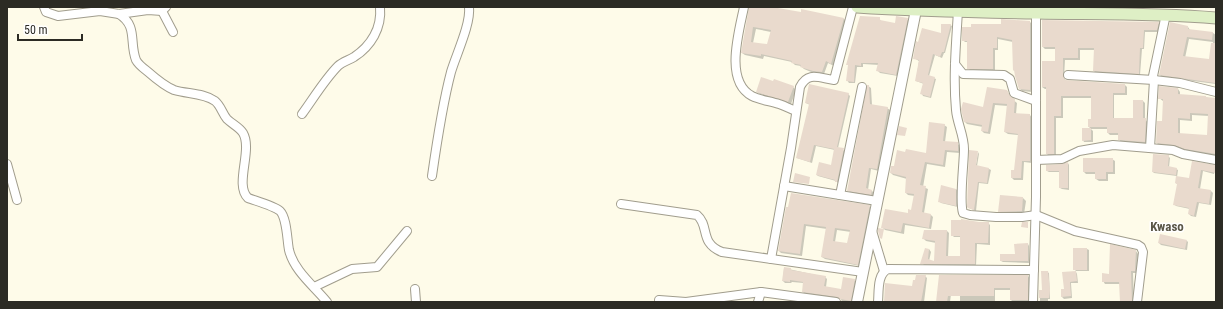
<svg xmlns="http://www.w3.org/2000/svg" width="1223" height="309" font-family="'Roboto Condensed',sans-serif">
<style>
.shadow{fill:#0003;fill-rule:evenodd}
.building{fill:#e9dacd;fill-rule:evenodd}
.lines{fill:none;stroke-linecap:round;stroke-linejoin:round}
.minor-casing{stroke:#a19d8d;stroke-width:10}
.tertiary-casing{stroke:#a19d8d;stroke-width:12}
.secondary-casing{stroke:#a19d8d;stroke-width:13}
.minor{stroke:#fff;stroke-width:8}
.tertiary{stroke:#fff;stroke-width:10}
.secondary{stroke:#deefc5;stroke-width:11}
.labels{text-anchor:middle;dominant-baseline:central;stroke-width:3;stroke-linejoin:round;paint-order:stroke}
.quarter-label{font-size:13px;font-weight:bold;fill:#5b5748;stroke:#fff}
</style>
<rect width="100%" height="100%" fill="#fefbe9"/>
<g class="shadow">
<path d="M750 7H766L802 13V11L844 19 847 21 834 66 828 63 824 74H816L804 69 801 66 795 65 792 62 764 56 763 59 745 55 742 53ZM756 29 771 32 768 46 753 43Z"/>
<path d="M879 18 881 21 896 24 907 19 909 22 898 76 880 73 878 71 879 65 863 64V67H857L855 83H849L847 80 849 66 847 64Z"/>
<path d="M1002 20 1030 22 1032 24V92L1022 91 1019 88 1016 72 1014 70 1013 42 998 39V50H995V71L970 70 968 68V42H965L963 40 1002 25Z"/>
<path d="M1158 23 1160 25 1159 32H1145L1144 49H1142L1140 75 1096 73 1094 71 1095 50H1080V60H1065L1064 78 1066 81 1125 85 1127 87V95H1114V119H1134L1143 101 1145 103V119L1148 123 1147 144 1121 142 1119 139V135H1110L1108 133V129H1091L1093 131V142H1084L1083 140V129H1091L1089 127 1092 120V98H1063V118H1056V156H1049L1047 154V89H1045L1042 87 1056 62V49H1045L1042 46Z"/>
<path d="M950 25 952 26 945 53H944L942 58 935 55 929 76 936 79 931 98 923 96 922 94 924 84 916 81 919 61 914 58 942 35Z"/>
<path d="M1188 27 1190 30 1213 33 1216 35V84L1162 77 1160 75ZM1189 39 1213 42 1210 60 1185 58Z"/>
<path d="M868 86 871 88 872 105 887 108 890 110 879 171 871 169 868 190 872 191 874 193V196L850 192 848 190Z"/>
<path d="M793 87 796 90 791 104 760 94 757 92Z"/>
<path d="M1178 89 1180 92V95L1206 97 1208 98 1216 100V156L1188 151 1177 147 1159 145 1157 143 1163 122V101L1159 98ZM1192 115 1209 116 1208 136 1180 134V120L1192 121Z"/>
<path d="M1007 91 1011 98 1017 103 1016 114 1030 115 1032 118V163L1024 162 1023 180H1014L1012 178 1015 171 1019 135 1008 134 1005 132 1008 106 995 105 990 134 984 133 982 131 983 127 967 124 965 122Z"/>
<path d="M848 94 850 96 838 148 845 151 838 183 836 181 818 176 817 175 832 167 835 150 816 146 812 163 797 158 810 105 806 103Z"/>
<path d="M944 125 947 127 945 142 957 143 960 146V153L947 152 945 167 927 164 923 187 928 189 924 213 931 215 933 217 931 229 905 225 904 234 885 230 883 228 912 211 915 196 908 195 906 193 907 179 893 175 891 173 927 154Z"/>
<path d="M978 152 979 154 977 166 989 169 991 170 988 184 979 183 976 211 969 208Z"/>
<path d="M1168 156 1170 158 1169 167 1176 169 1178 170 1177 177 1190 179 1193 162 1216 166 1214 174 1203 171 1200 189 1211 191 1213 193 1211 205 1199 203 1196 217 1191 216 1189 214 1190 209 1176 206 1174 204 1178 185 1176 183 1177 176 1154 173 1153 172Z"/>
<path d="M1112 159 1115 161V174H1108V181H1099L1096 179V174H1086L1084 172Z"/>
<path d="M1068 163 1069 165V190L1062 189 1060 188V172H1049L1047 171Z"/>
<path d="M956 189 958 191V207L941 203 939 201Z"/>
<path d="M1023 198 1026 201 1024 214H1002L999 211Z"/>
<path d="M869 206 872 209 860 266 825 259 822 257 827 229 806 226 802 256 781 253 779 251 787 208ZM837 230 851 232 848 245 835 242Z"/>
<path d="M979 223H988L990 225V245L977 244 976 266 924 265 922 263 929 249 931 252 929 261 935 263 936 243 926 241 924 239 947 231 949 233 948 257H960L961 237H954L952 235Z"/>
<path d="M1187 241 1188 242 1187 250 1161 245 1159 243Z"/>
<path d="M1028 244 1029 246V263L1003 262 1001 261 1016 254Z"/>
<path d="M1087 249 1089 250V271H1076L1074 269Z"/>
<path d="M1136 251 1138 254 1137 273H1133L1134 302H1121L1120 284H1105L1103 281Z"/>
<path d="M784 268 825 277 827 279 826 287 841 290 854 280 856 282 853 302H842L841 299 805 294 803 292 804 283 792 282 791 283H785L783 281Z"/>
<path d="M1047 272 1049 273 1050 299H1048V302H1040V291H1043Z"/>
<path d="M1076 272 1077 274 1078 283H1071L1072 298 1064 299 1062 297 1065 290Z"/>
<path d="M925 276 927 278 924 302H884L913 287Z"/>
<path d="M960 276H1028L1030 279 1029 302H1013L1011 300V290H995V302H960Z"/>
<path d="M953 278 950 302H937Z"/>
</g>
<g class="building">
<path d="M749 7H772L801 12V9L844 18 831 64 826 61 822 72 813 71 800 67 801 65 791 63 792 61 761 54V56L741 53ZM753 27 771 30 767 44 751 42Z"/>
<path d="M860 16 880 17V20L895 23 896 16 908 18 896 75 876 71 878 63H861V66L855 65 854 82 846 81 848 65H846Z"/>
<path d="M1001 19 1030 21V90L1019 89 1015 76 1014 70 1013 71 1012 40 997 37V48H993V69H967V41H962V27H971V24H1001Z"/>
<path d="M1042 20 1159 22 1157 30H1144L1143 48H1140L1139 74 1093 71 1094 48H1078V58H1063V75L1065 80 1125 84V93H1113V118H1133V100H1143V118H1146V120L1145 142 1118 140V133H1107V127H1088V119H1091V96H1061V116H1054V154H1046V87H1042V61H1055V47H1042Z"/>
<path d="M1170 22 1188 26V29L1213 32 1212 40 1187 37 1183 56 1209 59 1211 43H1216L1215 83 1159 75Z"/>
<path d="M941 24H951L944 52H942L940 57 933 54 928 75 935 77 930 97 920 94 923 83 915 81 919 60 913 59 916 41 918 42 922 28 941 33Z"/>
<path d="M761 77 773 81 774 79 794 86 788 102 756 92Z"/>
<path d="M809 84 849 93 837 147 844 148 837 182H835V180L816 175 819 162 831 165 834 149 814 145 810 162 796 158 809 104 805 103Z"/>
<path d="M867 85H869L870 104 888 107 877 169 869 168 866 188 872 190 871 195 847 191Z"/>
<path d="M1159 86 1178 88V94L1206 96V97L1216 98V154L1185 149 1174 145 1156 143 1157 121H1162L1163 99H1158ZM1190 113 1208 114 1207 135 1178 133V118L1190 119Z"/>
<path d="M987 87 1007 90 1010 96 1015 99 1014 113 1030 114V161H1022L1021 178H1011V170H1014L1018 134 1004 132 1007 104 993 103 988 132 981 131 982 125 964 122 961 109 963 102 983 107Z"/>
<path d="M929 122 945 124 943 141 958 142V151L945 150 943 165 925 162 920 185 926 186 922 212 931 214 929 228 903 223 901 232 881 228 885 209 908 213V209L911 210 914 194 905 193 906 177 890 173 891 166H894L897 150 905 152 906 149 926 153Z"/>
<path d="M899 126 907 128 905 136 897 135Z"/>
<path d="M1082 128H1091V140L1082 141Z"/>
<path d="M969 150 978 151 976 165 989 168 987 183 978 182 974 210 968 208 967 207Z"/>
<path d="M1153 154 1169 155 1168 166 1177 168 1176 175 1152 172Z"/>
<path d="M1083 158H1113V172H1106V179H1095V172H1083Z"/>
<path d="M1192 161 1216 165V173L1201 170 1198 188 1211 190 1209 204 1197 202 1194 216 1188 214 1189 208 1173 205 1177 184 1175 183 1176 176 1189 178Z"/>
<path d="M1068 162V188H1059V171H1046V165L1062 164Z"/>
<path d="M795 173 810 177 809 184 793 182Z"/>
<path d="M941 185 956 189V206L938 202Z"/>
<path d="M791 193 870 205 858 265 821 257 826 227 804 224 800 254 778 251 786 207H788ZM835 228 850 230 847 243 833 241Z"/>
<path d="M1000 195 1023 197 1022 211 998 212Z"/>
<path d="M961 219 979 222H989L988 243H975V264H920L925 248 929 249 928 259 934 261 935 241 922 239 924 230H947L946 256H960V236H951V220H961Z"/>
<path d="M1022 222H1028V228L1021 227Z"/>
<path d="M878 228 884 229 882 239 880 238 878 231Z"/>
<path d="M1160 234 1187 240 1185 249 1158 243Z"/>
<path d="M1028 243V261H1000V254H1015L1014 244Z"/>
<path d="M1110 244 1136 250 1135 271H1131L1132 302H1120L1119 282H1102V273L1109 274Z"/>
<rect x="1073" y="248" width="14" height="22"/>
<path d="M784 267 791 268V270L826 276 824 286 841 289 843 277 855 279 851 301 840 299 837 297 802 292 803 282 790 280V282L782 281Z"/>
<path d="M1041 271H1048L1050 290 1049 298H1039V290H1042Z"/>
<path d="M1076 271 1077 281 1070 282 1071 296 1061 297V289H1064L1062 272Z"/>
<path d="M916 275H926L921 302H884L885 283 912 286 913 280H915Z"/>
<path d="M939 275H1028V300H1010V288H994V296H948L947 302H936Z"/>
</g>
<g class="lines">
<defs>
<g id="minor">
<path d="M44 7 46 12 58 16 100 11 119 14 148 10 162 11 166 7"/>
<path d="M744 7C739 32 724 81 752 96 760 100 770 101 779 104 785 106 791 109 796 111"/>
<path d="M162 11 173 32"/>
<path d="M958 11C956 44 953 77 956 110 957 123 964 135 964 149 964 164 959 201 963 213L970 215 996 217H1022L1036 215 1075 231 1138 245 1141 247 1143 252 1137 302"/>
<path d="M119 14C138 26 129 42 136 60 138 64 143 68 147 71 155 78 164 86 174 90 187 94 204 93 215 101 221 106 222 113 227 119 232 124 239 127 243 133 253 150 234 185 248 198 256 201 274 206 280 211 287 218 287 240 289 250 294 271 314 286 327 302"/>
<path d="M955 64 963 74 1004 75 1010 79 1014 93 1036 101"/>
<path d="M1068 75 1154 80 1180 83 1216 92"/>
<path d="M302 114C313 99 325 79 338 66 342 62 349 60 354 57 371 46 382 28 380 7"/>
<path d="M1150 148 1154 80 1153 76 1166 14"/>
<path d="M1036 160 1062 159 1079 151 1113 145 1173 150 1183 154 1216 160"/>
<path d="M7 164 17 200"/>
<path d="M432 176C437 141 442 106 451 72 456 55 471 24 469 7"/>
<path d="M784 186 877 201"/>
<path d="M840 195 862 87"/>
<path d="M621 204 697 215C710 226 699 243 722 252L863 272"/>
<path d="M872 231 884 271"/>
<path d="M771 259 791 148 800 87C808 71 819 78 834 80L853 7"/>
<path d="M314 287 352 269 377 267 407 231"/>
<path d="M415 289 416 302"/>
<path d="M659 300 686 302 761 292 836 302"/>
<path d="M758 302 761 292"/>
<path d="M878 302C879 291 877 274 888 269L1034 270"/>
<path d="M1033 302 1036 197V7"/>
</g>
<path id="tertiary" d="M857 302 916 10"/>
<path id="secondary" d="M857 7C917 11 977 12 1037 13 1096 14 1156 13 1216 18"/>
</defs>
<use href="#minor" class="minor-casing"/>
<use href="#tertiary" class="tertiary-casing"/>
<use href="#secondary" class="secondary-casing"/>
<use href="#minor" class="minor"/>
<use href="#tertiary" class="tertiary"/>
<use href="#secondary" class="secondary"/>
</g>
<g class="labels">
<g class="quarter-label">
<text x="1167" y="226">Kwaso</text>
</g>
</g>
<rect width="1223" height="309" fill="none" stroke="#2c2b24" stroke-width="16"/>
<path d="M18 34v6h64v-6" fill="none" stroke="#2c2b24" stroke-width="2"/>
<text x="24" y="34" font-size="12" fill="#2c2b24" stroke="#ffffff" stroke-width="3" paint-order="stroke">50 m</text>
</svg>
